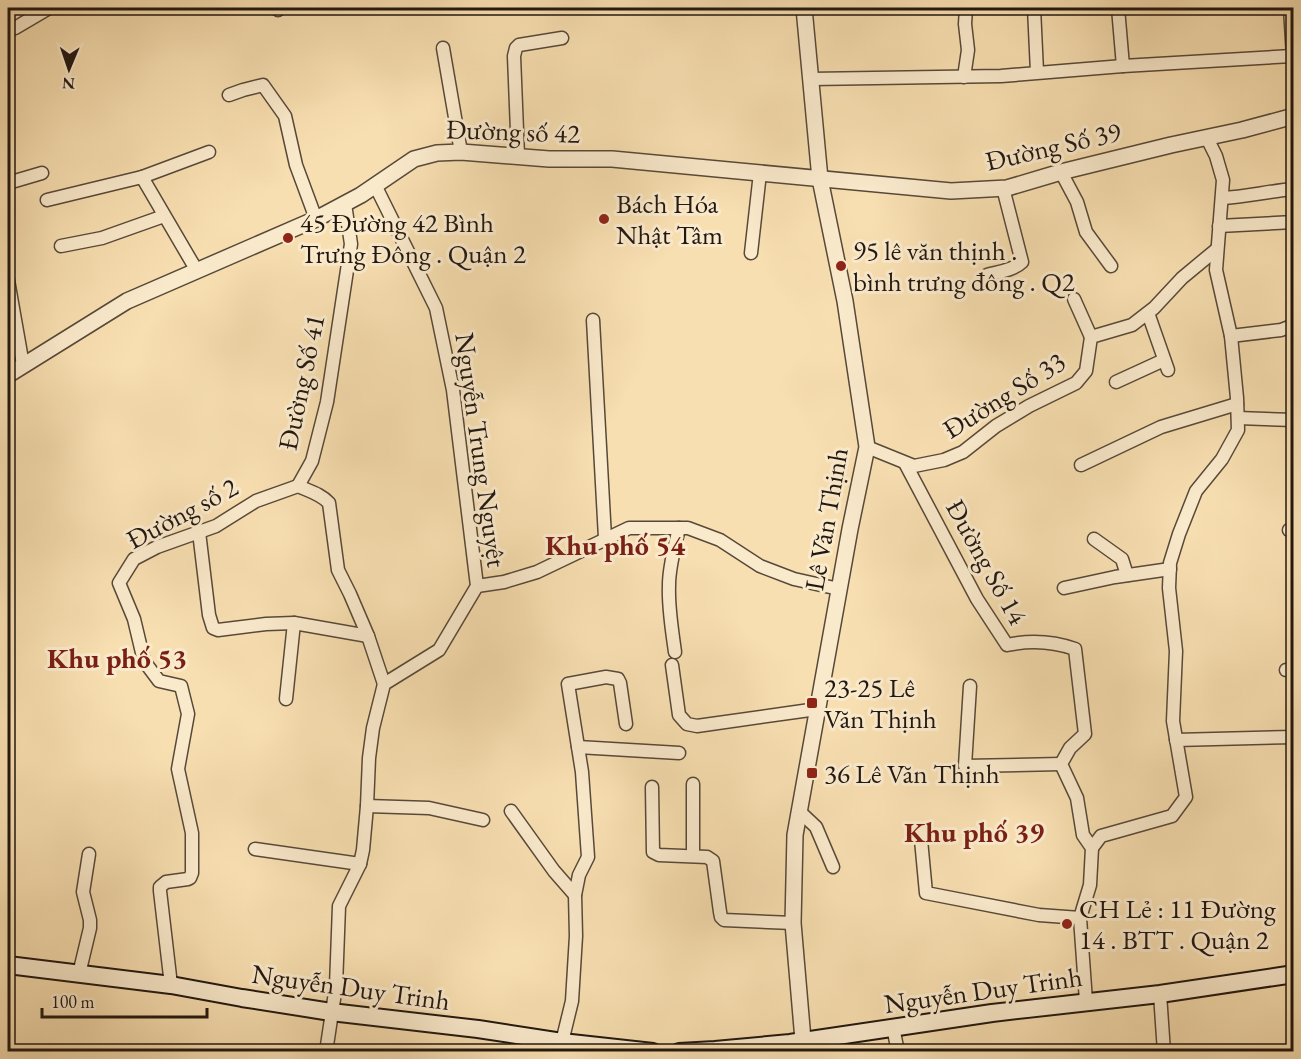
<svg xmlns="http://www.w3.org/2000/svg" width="1301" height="1059" font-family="'EB Garamond',serif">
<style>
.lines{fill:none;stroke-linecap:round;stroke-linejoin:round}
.minor-casing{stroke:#574939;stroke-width:15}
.tertiary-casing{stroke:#574939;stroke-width:18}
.secondary-casing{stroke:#211711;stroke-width:20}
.minor{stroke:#faeacc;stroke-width:12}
.tertiary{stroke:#faeacc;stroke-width:15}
.secondary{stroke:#faeacc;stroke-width:16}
.poi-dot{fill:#8f2418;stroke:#faeacc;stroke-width:2}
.labels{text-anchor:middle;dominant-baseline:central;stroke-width:6;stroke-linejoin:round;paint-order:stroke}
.street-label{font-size:27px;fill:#211711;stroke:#faeacc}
.poi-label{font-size:27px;fill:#211711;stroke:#faeacc;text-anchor:start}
.neighbourhood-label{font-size:28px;font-weight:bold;fill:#7a1f14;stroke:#faeacc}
</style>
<rect width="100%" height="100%" fill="#f8dfb1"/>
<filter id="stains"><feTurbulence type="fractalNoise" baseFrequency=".00333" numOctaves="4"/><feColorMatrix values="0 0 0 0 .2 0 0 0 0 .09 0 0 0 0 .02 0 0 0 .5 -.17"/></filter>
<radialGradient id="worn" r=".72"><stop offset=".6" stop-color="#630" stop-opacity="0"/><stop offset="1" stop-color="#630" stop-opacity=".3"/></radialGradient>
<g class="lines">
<defs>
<g id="minor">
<path d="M278 8V10"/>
<path d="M1034 8 1037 72"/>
<path d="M1118 8 1123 66"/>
<path d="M1290 8 1294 73"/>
<path d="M8 29 15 28 49 8"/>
<path d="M443 48 461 152"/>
<path d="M964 77 968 50 965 24 966 8"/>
<path d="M811 79 1001 76 1123 66 1292 56"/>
<path d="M229 95 243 90 263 85 285 116 296 165 316 219"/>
<path d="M518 156 514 56 516 48 519 45 562 38"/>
<path d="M1061 172 1077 202 1086 232 1111 266"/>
<path d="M142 177 209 152"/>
<path d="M8 183 42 173"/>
<path d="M1222 198C1246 197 1269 191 1294 189"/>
<path d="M47 200 142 177 197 271"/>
<path d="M1219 226 1294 222"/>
<path d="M61 246 102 238 164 216"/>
<path d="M751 253 760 173"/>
<path d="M987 275C998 272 1014 270 1022 262L1003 188"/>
<path d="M8 280 23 365"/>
<path d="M1074 299 1091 337"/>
<path d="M1148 313 1168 370"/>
<path d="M593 320 605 538"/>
<path d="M1231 336 1281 330 1294 325"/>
<path d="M1116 382 1164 360"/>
<path d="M1238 418 1294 420"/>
<path d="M867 447 914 466 944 460 963 452 996 426 1029 406 1076 383 1086 371 1091 337 1132 325 1154 308 1182 278 1217 249"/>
<path d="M905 463 977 599 1007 645C1030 640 1052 641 1075 649L1085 734 1070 748 1061 764 1077 798 1083 835 1092 848 1090 885 1080 918 1086 1001"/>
<path d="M1081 465 1161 427 1237 404"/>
<path d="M298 486 312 461 327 402 351 244 345 204"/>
<path d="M298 486C309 491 321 494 329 503L338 570 350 594 368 636 384 684"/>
<path d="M1289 530H1294"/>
<path d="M199 532 209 615 213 628 218 630 266 624 294 623"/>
<path d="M1094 539 1122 559 1127 575"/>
<path d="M477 586 504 582 537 572 629 528H688L720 540 760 566 794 579 839 589"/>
<path d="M1064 588 1115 577 1170 569"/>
<path d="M675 652C672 630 668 607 669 585 669 566 675 546 679 528"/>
<path d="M672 665 679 715 687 724 697 726 817 709"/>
<path d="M1286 670H1294"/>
<path d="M970 686 965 766 1061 764"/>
<path d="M286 699 294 623 368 636"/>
<path d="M1176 740 1294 737"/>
<path d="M578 747 679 753"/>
<path d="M652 787 653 852 659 855 707 857 713 861 720 912 721 917 724 920 793 923"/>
<path d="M367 806 429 808 483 820"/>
<path d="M511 811 554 871 575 895"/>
<path d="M799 811 816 827 833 867"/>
<path d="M920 829 926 893 1039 915 1080 918"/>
<path d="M1092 848 1101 836 1172 816 1186 797 1173 721 1176 651 1169 588 1170 563 1179 534 1196 491 1222 459 1238 430 1237 398 1231 336 1216 270 1223 180 1216 156 1207 138"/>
<path d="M255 849 360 864"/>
<path d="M693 855V784"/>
<path d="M79 974 90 928V920L83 892 89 854"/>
<path d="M171 985 160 891V887L166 882 188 879 190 878 192 873V833L178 769 188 714 181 686 159 681 144 661 134 619 119 583 134 559 157 547 216 526 256 501 298 486"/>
<path d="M1160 994 1164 1052"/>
<path d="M893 1027 898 1052"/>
<path d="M562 1042 572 1001 576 936 575 895 579 875 588 857 582 772 568 684 606 677 618 679 620 683 626 724"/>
<path d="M326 1052 336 986 339 906 360 864 363 850 367 806 369 758 373 728 384 684 439 650 477 586 453 390 436 308 375 185"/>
<path d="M532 1052 534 1037"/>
</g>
<g id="tertiary">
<path d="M8 375 127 301 316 219 361 195 414 159 437 153 461 152 549 159H612L951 191 1007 188 1061 172 1171 145 1242 130 1294 116"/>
<path d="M803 1040 793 923 795 835 850 529 867 447 845 301 820 179 804 8"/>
</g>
<g id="secondary">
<path d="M8 965 171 985 242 998 331 1012 478 1029 562 1042 653 1052"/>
<path d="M679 1052 715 1050 790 1043 992 1013 1160 994 1294 974"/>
</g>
</defs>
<use href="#minor" class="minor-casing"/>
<use href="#tertiary" class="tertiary-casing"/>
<use href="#secondary" class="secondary-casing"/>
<use href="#minor" class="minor"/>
<use href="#tertiary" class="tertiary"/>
<use href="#secondary" class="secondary"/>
</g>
<g class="poi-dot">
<circle cx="604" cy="219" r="6"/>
<circle cx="288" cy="238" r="6"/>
<circle cx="841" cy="266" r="6"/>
<rect x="806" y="697" width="12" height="12" rx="3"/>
<rect x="806" y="767" width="12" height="12" rx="3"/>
<circle cx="1067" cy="924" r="6"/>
</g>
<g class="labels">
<g class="street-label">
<text transform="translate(513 131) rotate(2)">Đường số 42</text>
<text transform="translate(1053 146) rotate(-13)">Đường Số 39</text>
<text transform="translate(301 382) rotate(-78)">Đường Số 41</text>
<text transform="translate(1004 395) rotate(-32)">Đường Số 33</text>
<text transform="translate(481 450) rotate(82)">Nguyễn Trung Nguyệt</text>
<text transform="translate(182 513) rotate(-28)">Đường số 2</text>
<text transform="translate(826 519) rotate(-80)">Lê Văn Thịnh</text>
<text transform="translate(987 562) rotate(61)">Đường Số 14</text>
<text transform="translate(351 987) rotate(8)">Nguyễn Duy Trinh</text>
<text transform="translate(983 990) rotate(-8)">Nguyễn Duy Trinh</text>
</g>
<g class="poi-label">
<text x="616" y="203">Bách Hóa<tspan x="616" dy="31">Nhật Tâm</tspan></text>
<text x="300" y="222">45 Đường 42 Bình<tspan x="300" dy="31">Trưng Đông . Quận 2</tspan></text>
<text x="853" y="250">95 lê văn thịnh .<tspan x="853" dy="31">bình trưng đông . Q2</tspan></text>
<text x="824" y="687">23-25 Lê<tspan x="824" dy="31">Văn Thịnh</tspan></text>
<text x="824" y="773">36 Lê Văn Thịnh</text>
<text x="1079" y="908">CH Lẻ : 11 Đường<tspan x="1079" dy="31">14 . BTT . Quận 2</tspan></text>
</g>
<g class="neighbourhood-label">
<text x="615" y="545">Khu phố 54</text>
<text x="117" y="658">Khu phố 53</text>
<text x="974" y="832">Khu phố 39</text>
</g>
</g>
<rect width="1301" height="1059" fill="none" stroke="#f8dfb1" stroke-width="30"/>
<rect x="9" y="9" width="1283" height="1041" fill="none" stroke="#211711" stroke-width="3"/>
<rect x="15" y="15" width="1271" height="1029" fill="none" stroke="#211711" stroke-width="1.5"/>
<g transform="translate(69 69) rotate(182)" stroke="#faeacc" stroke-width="4.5" paint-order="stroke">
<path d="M0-4.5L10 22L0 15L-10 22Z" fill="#211711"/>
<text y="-9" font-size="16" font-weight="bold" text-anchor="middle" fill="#211711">N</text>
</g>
<path d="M42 1008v9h165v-9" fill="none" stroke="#211711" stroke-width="3"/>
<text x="51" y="1008" font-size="18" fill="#211711" stroke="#faeacc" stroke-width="4.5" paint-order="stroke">100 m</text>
<rect width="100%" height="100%" filter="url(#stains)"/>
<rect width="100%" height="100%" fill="url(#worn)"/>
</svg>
